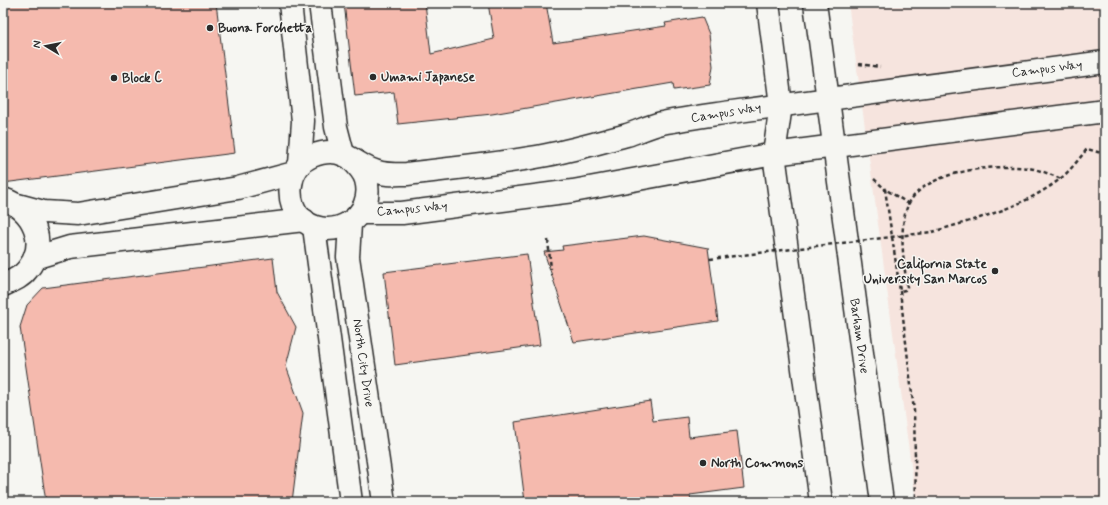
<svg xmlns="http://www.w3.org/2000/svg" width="1108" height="505" font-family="Mynerve,sans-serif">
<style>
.built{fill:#f6e4de}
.building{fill:#f5baae;stroke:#2b2b2b}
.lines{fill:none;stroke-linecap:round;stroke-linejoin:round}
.minor-casing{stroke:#2b2b2b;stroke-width:25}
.major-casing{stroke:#2b2b2b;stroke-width:25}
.path{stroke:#2b2b2b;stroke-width:2.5;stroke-dasharray:4 3;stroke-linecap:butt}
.minor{stroke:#f6f6f2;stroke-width:22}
.major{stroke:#f6f6f2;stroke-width:22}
.path-bridge{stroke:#2b2b2b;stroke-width:2.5;stroke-dasharray:4 3;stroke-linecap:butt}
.poi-dot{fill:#2b2b2b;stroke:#f6f6f2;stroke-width:1.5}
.labels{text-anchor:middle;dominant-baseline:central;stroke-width:3;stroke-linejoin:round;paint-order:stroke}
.poi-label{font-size:13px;font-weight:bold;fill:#2b2b2b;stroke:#f6f6f2;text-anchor:start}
.street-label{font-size:13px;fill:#2b2b2b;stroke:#f6f6f2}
</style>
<rect width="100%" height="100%" fill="#f6f6f2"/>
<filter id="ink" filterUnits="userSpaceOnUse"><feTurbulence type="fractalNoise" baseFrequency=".025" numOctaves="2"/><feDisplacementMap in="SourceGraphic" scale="8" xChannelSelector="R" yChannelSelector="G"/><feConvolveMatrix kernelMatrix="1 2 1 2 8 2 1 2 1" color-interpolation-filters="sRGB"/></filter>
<g filter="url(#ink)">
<path class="built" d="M848 3H1105V502H916Z"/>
<g class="building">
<path d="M3 3H216L235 153 3 183Z"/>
<path d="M344 3H425L431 54 494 39 488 3H546L553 43 666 26 665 23 702 17 709 34 713 66 710 85 674 90 673 83 492 114 398 124 394 92 355 96Z"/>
<path d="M644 236 708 248 718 321 574 342 544 252 563 250 562 246Z"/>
<path d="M527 254 540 345 395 365 384 272Z"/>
<path d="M273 258 277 292 296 327 286 366 303 413 292 502H46L20 327 27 305 43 288Z"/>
<path d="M650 401 653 421 687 417 689 437 737 431 744 488 690 495 691 502H525L515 422Z"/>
</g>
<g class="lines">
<defs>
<g id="minor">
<path d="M290 3 303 121 300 164"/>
<path d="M320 3 336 127 343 154"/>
<path d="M352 160C358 166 364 172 366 180 376 216 333 243 304 221 283 205 287 166 312 156 346 142 354 168 382 173 390 175 399 174 407 174 454 168 501 164 547 155 574 150 601 142 627 135 639 131 650 126 662 123 683 119 704 116 724 113L1105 62"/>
<path d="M3 199C34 209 49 244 27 270 21 278 12 281 3 285"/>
<path d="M18 205 44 212 78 214 238 188 294 173"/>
<path d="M360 213H402L573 191 774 154 1105 111"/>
<path d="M350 224 348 257 384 502"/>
<path d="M314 227 351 502"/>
<path d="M34 258 70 247 304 220"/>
</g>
<g id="major">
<path d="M768 3 781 105 774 154 821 502"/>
<path d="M815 3 882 502"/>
</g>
</defs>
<use href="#minor" class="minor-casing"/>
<use href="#major" class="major-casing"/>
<g class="path">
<path d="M859 64 880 67"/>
<path d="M874 179 885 189"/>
<path d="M909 204 885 189 900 291 905 290 907 287C904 262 898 229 908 205 924 170 996 164 1029 168 1040 170 1050 174 1061 179"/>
<path d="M932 232C976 219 1023 208 1060 179 1070 171 1079 159 1087 149L1105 154"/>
<path d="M548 240 551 269"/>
<path d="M900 291 914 411 916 502"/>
</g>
<use href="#minor" class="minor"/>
<use href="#major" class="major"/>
<path class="path-bridge" d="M710 259 932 232"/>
</g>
</g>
<g class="poi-dot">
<circle cx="210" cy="28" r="4"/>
<circle cx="373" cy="77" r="4"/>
<circle cx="114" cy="78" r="4"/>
<circle cx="995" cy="271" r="4"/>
<circle cx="703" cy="463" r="4"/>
</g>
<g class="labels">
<g class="poi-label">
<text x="218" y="28">Buona Forchetta</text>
<text x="381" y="77">Umami Japanese</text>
<text x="122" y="78">Block C</text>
<text x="987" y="264" text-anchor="end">California State<tspan x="987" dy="15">University San Marcos</tspan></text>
<text x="711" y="463">North Commons</text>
</g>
<g class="street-label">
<text transform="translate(1047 69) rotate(-7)">Campus Way</text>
<text transform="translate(726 113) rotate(-9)">Campus Way</text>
<text transform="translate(412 209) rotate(-5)">Campus Way</text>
<text transform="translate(859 336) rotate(82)">Barham Drive</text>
<text transform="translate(363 363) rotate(82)">North City Drive</text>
</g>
</g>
<rect width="1108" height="505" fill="none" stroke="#f6f6f2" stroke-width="16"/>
<rect x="8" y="8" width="1092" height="489" fill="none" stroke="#2b2b2b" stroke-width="1.5" filter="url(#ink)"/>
<g transform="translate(46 46) rotate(280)" stroke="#f6f6f2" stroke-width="3" paint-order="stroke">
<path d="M0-3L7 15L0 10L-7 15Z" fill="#2b2b2b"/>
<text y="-6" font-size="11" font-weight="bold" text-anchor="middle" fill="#2b2b2b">N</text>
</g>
</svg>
